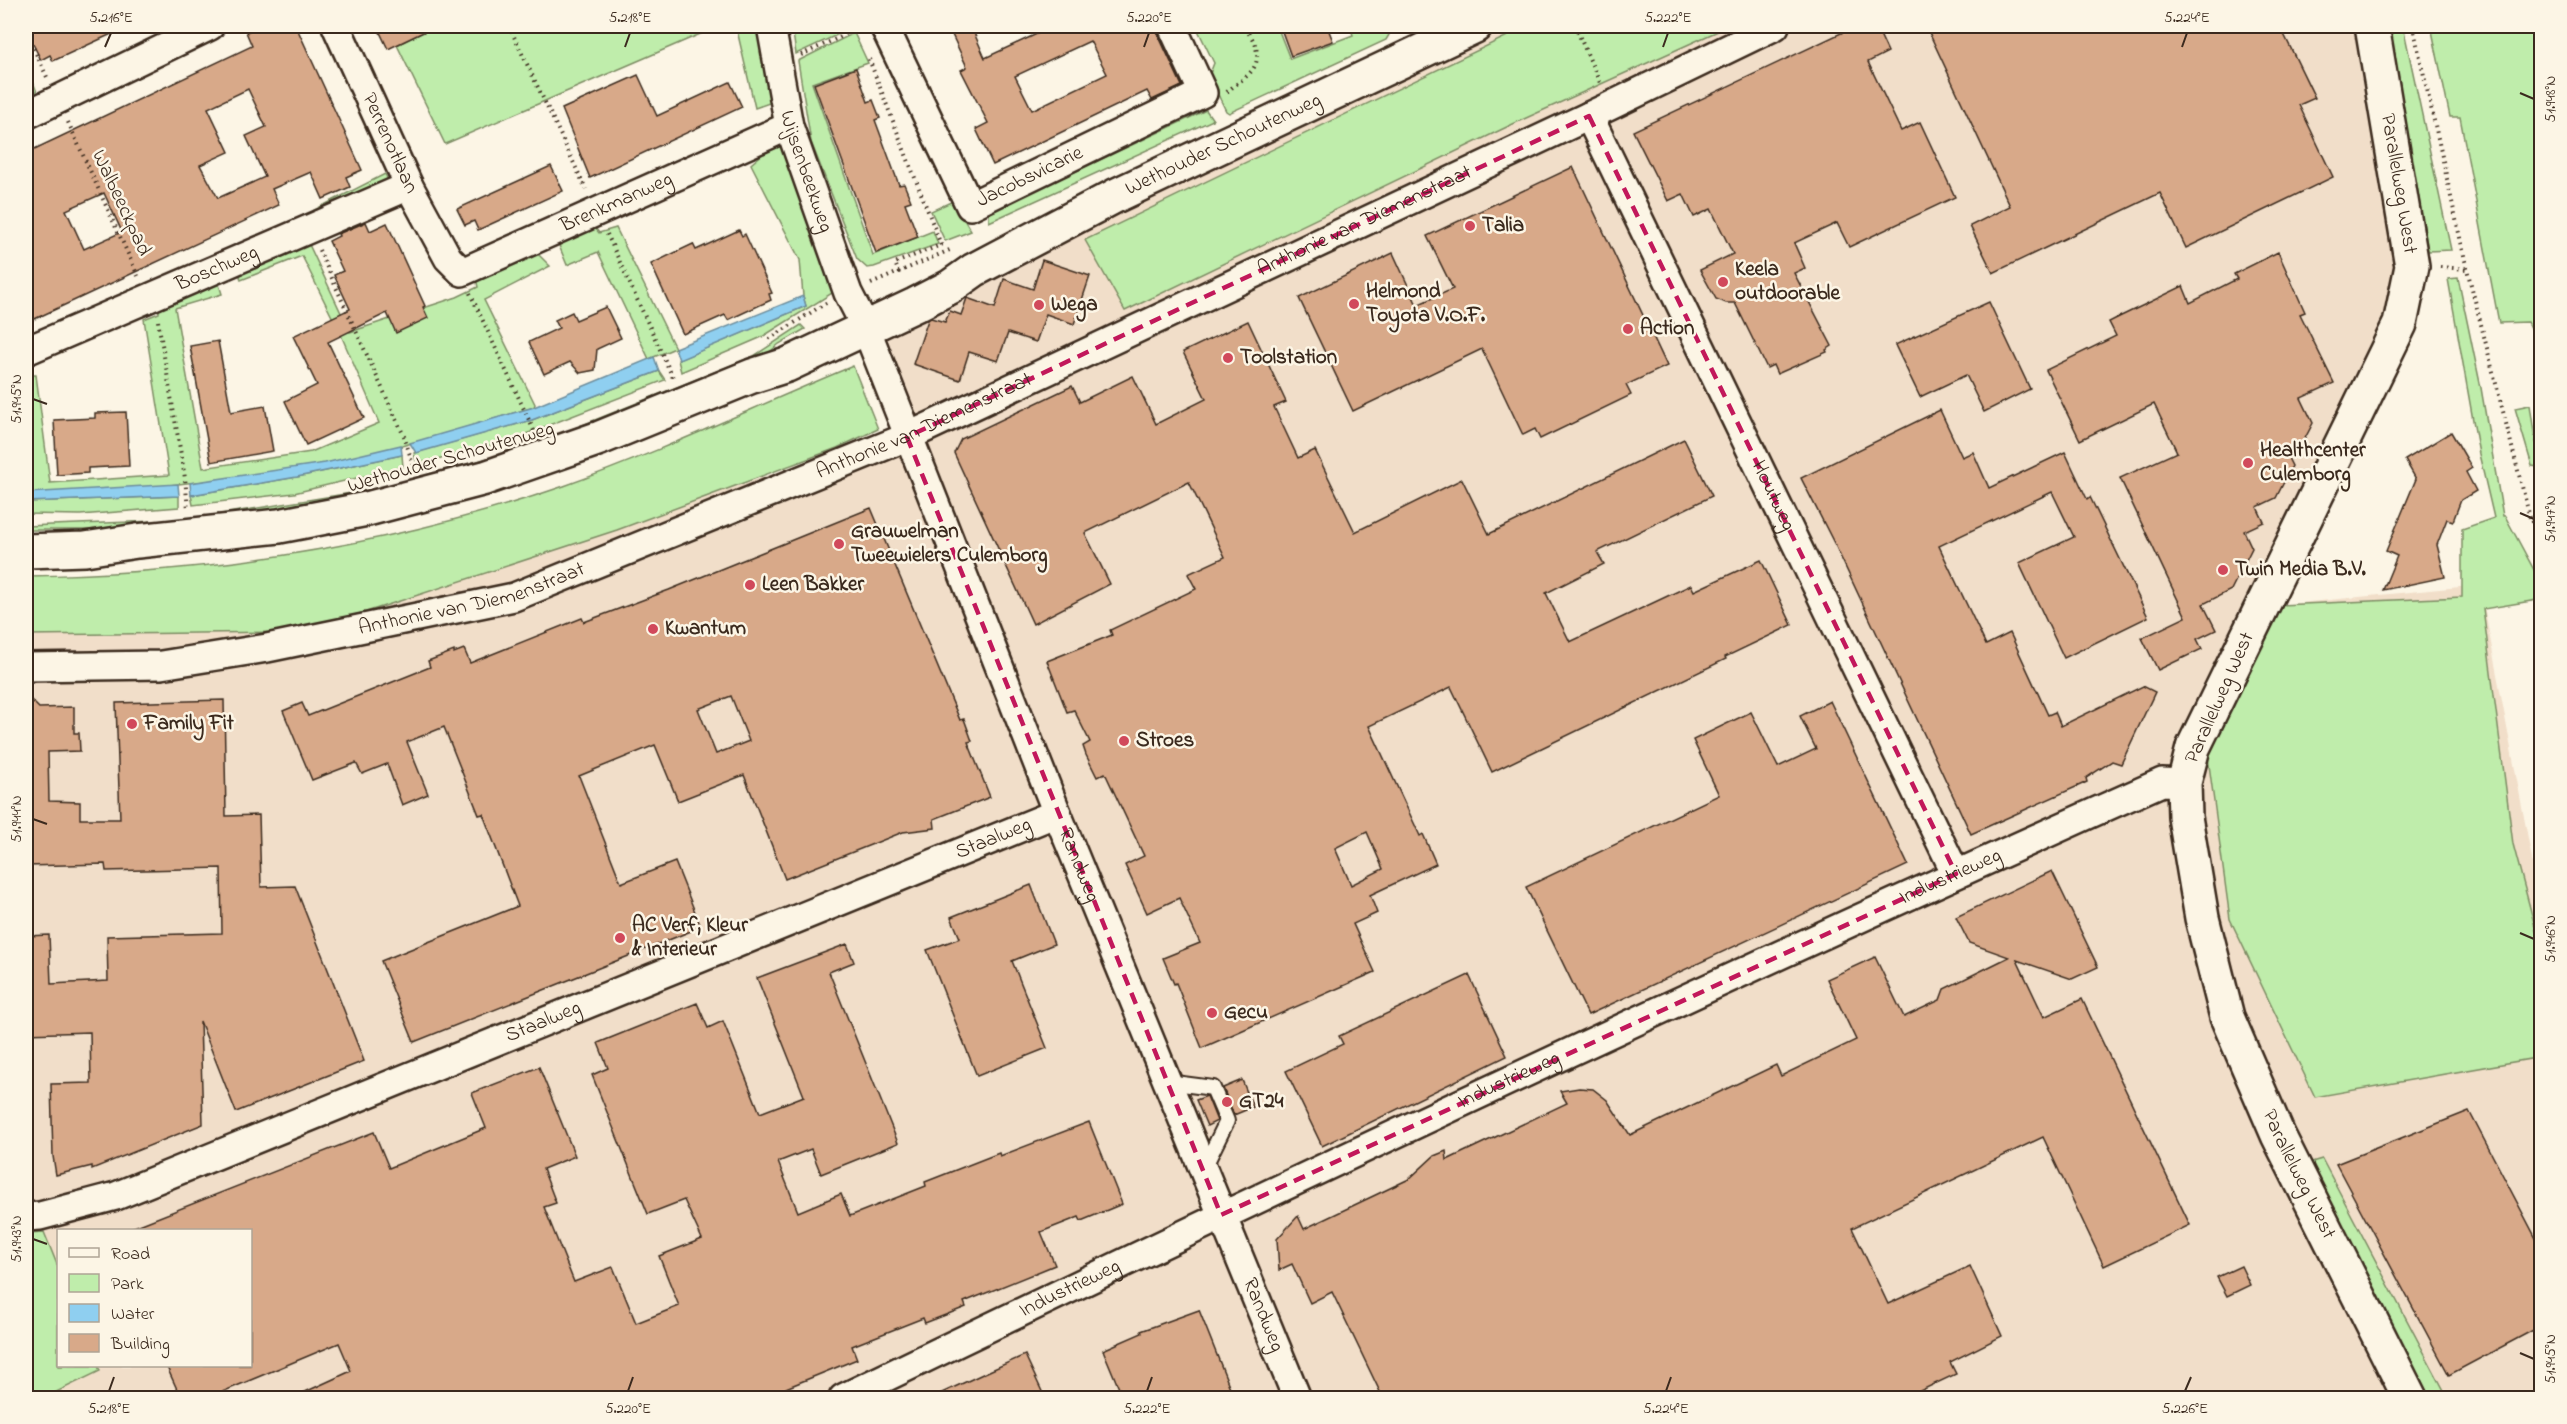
<svg xmlns="http://www.w3.org/2000/svg" width="2567" height="1424" font-family="'Indie Flower',sans-serif">
<style>
.built{fill:#f1dec9;fill-rule:evenodd}
.green{fill:#bfedab;stroke:#7d8c64;stroke-width:1.5}
.water{fill:#8fcff0;stroke:#6d8d9c;stroke-width:1.5}
.building{fill:#d8a989;stroke:#3b2a1e;stroke-width:1.5;fill-rule:evenodd}
.lines{fill:none;stroke-linecap:round;stroke-linejoin:round}
.service-casing{stroke:#3b2a1e;stroke-width:18}
.minor-casing{stroke:#3b2a1e;stroke-width:32}
.tertiary-casing{stroke:#3b2a1e;stroke-width:38}
.path{stroke:#3b2a1e;stroke-width:4;stroke-dasharray:1.5 4.5;stroke-linecap:butt}
.service{stroke:#fcf5e5;stroke-width:14}
.minor{stroke:#fcf5e5;stroke-width:27}
.tertiary{stroke:#fcf5e5;stroke-width:33}
.marked{fill:none;stroke:#c2185b;stroke-width:4.5;stroke-dasharray:12 8;stroke-linejoin:round}
.ticks{fill:none;stroke:#3b2a1e;stroke-width:2}
.poi-dot{fill:#d1495b;stroke:#fcf5e5;stroke-width:2}
.labels{text-anchor:middle;dominant-baseline:central;stroke-width:5;stroke-linejoin:round;paint-order:stroke}
.street-label{font-size:21px;fill:#3b2a1e;stroke:#fcf5e5}
.poi-label{font-size:21px;font-weight:bold;fill:#3b2a1e;stroke:#fcf5e5;text-anchor:start}
.neatline{fill:none;stroke:#3b2a1e;stroke-width:2}
.ticks-label{font-size:15px;text-anchor:middle;fill:#3b2a1e}
</style>
<rect width="100%" height="100%" fill="#fcf5e5"/>
<filter id="ink" filterUnits="userSpaceOnUse"><feTurbulence type="fractalNoise" baseFrequency=".0167" numOctaves="2"/><feDisplacementMap in="SourceGraphic" scale="12" xChannelSelector="R" yChannelSelector="G"/><feConvolveMatrix kernelMatrix="1 2 1 2 8 2 1 2 1" color-interpolation-filters="sRGB"/></filter>
<g filter="url(#ink)">
<path class="built" d="M1512 26H2365L2419 275 2278 605 2480 585 2541 907V1398H26V635L288 632 912 429 883 322ZM58 1230H250V1366H58Z"/>
<g class="green">
<path d="M435 26H719L445 144 397 45Z"/>
<path d="M736 26H763L775 101 755 108Z"/>
<path d="M792 26H850L852 28 796 54Z"/>
<path d="M1196 26H1277L1290 59 1353 35 1350 26H1385L1389 35 1386 40 1229 113 1226 111 1209 76 1214 63Z"/>
<path d="M1528 26H1729L1513 124 1125 311 1085 240Z"/>
<path d="M2389 26H2403L2451 250 2428 251Z"/>
<path d="M2431 26H2541V348L2528 322 2499 323 2460 117H2450Z"/>
<path d="M854 33 868 63 812 83 873 255 933 231 938 244 874 267 867 268 857 259 811 142 798 61Z"/>
<path d="M26 63 38 95 26 100Z"/>
<path d="M1206 110 1213 120 989 222V212Z"/>
<path d="M779 140 824 246 837 290 762 337 681 372 678 360 806 306 803 296 800 260 751 164Z"/>
<path d="M385 174 389 182 317 217 314 210Z"/>
<path d="M953 201 971 231 945 241 931 211Z"/>
<path d="M592 224 599 233 616 228 675 348 649 359 598 252 567 265 558 243Z"/>
<path d="M305 236 350 332 457 297 478 287 475 274 536 252 550 266 484 300 535 404 534 407C465 427 395 451 323 464 225 481 125 492 26 493V375H36L50 483 169 475 144 319 159 313V298L217 278 222 294 175 308 203 468 311 452 379 423 341 335 302 256 241 280 238 268Z"/>
<path d="M2458 278 2481 388 2503 516H2505L2541 583V585L2536 587 2537 600 2483 609 2513 844 2541 949V1057L2315 1097 2230 919 2207 750 2277 605 2462 597V529L2494 518 2479 454 2448 279Z"/>
<path d="M801 325 805 329 779 344 758 362 625 416 425 480 213 523 117 530H26V526L183 520 376 489 507 453 570 430 754 356Z"/>
<path d="M853 366 878 429 837 448 617 530 366 612 288 632 26 635V576C208 574 391 546 564 486 663 451 756 406 853 366Z"/>
<path d="M659 371 665 380 508 441 417 464 414 453 532 420Z"/>
<path d="M2530 405 2539 467 2532 466 2515 408Z"/>
<path d="M402 455 403 467 294 493 193 505 191 495 297 477Z"/>
<path d="M179 496V507L80 515 26 514V502Z"/>
<path d="M2322 1159 2448 1398H2428L2348 1257 2305 1164Z"/>
<path d="M44 1232 58 1267V1366H98L100 1371 44 1398H26V1233Z"/>
</g>
<g class="water">
<path d="M803 296 806 306 679 360 675 348Z"/>
<path d="M654 357 659 371 532 420 416 453 410 443 534 407Z"/>
<path d="M401 445 402 455 297 477 191 495 190 483 325 463Z"/>
<path d="M178 484 179 496 26 502V493Z"/>
</g>
<g class="building">
<path d="M39 26H129L53 61 50 55 41 60 27 32Z"/>
<path d="M260 26H296L362 170 346 177 350 187 323 199 311 172 272 189 279 205 26 323V153L252 46 246 32ZM248 89 266 127 246 136 265 177 218 198 200 165 229 152 208 108ZM104 193 122 232 84 249 66 210Z"/>
<path d="M377 26H436L388 49Z"/>
<path d="M948 26H971L985 58 1054 26H1154L1182 86 1152 100 1147 91 993 165 976 129 988 123 961 70 967 67ZM1090 41 1107 74 1032 110 1015 76Z"/>
<path d="M1280 26H1327L1333 41 1291 56Z"/>
<path d="M1856 26H1876L1888 52 1868 62 1901 131 1920 122 1955 197 1849 247 1837 223 1794 243 1805 268 1794 273 1832 346 1826 350 1827 352 1777 374 1773 365 1767 368 1735 303H1726L1716 299 1700 270 1733 254 1711 209 1694 217 1683 194 1668 201 1633 131Z"/>
<path d="M1926 26H2280L2315 98 2299 105 2333 177 2186 248 2160 193 1993 273 1970 226 2010 206Z"/>
<path d="M856 68 868 102 873 100 880 118 875 120 899 185 904 184 911 201 905 203 918 237 876 253 814 84Z"/>
<path d="M638 75 657 116 730 82 742 107 590 178 562 109Z"/>
<path d="M551 166 563 191 478 230 474 221 465 225 457 209Z"/>
<path d="M1573 167 1667 366 1626 385 1631 395 1540 439 1535 429 1523 435 1482 349 1353 411 1299 298 1393 253 1417 305 1453 289 1427 236Z"/>
<path d="M366 222 370 231 387 223 425 306 423 307 428 318 396 333 387 313 328 342 364 418 306 445 285 401 317 385 293 336 350 309 334 275 343 271 329 241 339 236 338 234Z"/>
<path d="M739 230 742 236 745 234 772 293 769 294 771 300 728 320 725 315 683 334 651 264 693 244 696 250Z"/>
<path d="M2278 252 2305 312 2300 314 2334 383 2301 398 2313 423 2301 446 2285 452 2292 466 2276 498 2257 507 2264 522 2244 531 2252 548 2231 590 2203 604 2216 630 2197 639 2202 649 2158 670 2142 638 2186 617 2120 478 2177 452 2154 404 2080 440 2046 370 2116 336 2109 322 2117 318 2183 286 2190 303 2237 279 2234 274Z"/>
<path d="M1042 260 1090 276 1074 324 1046 314 1036 342 1008 333 998 361 969 352 960 380 913 364 928 320 931 318 945 322 950 311 961 315 967 298 995 308 1004 279 1033 289Z"/>
<path d="M1989 302 2030 389 1984 412 1966 375 1920 397 1895 345Z"/>
<path d="M606 307 621 338 597 349 595 370 580 373 570 362 544 374 529 342 559 328 555 320 572 312 576 320Z"/>
<path d="M1248 321 1286 402 1274 407 1298 458 1315 450 1355 532 1462 479 1489 534 1684 439 1712 496 1597 552 1604 564 1546 593 1570 642 1691 585 1694 591 1761 560 1792 625 1725 657 1726 659 1492 772 1451 687 1369 726 1420 836 1423 834 1436 864 1370 895 1377 913 1353 924 1375 972 1202 1048 1176 983 1174 984 1163 958 1200 943 1179 898 1147 913 1125 865 1144 856 1105 773 1097 777 1086 755 1083 746 1090 742 1074 710 1067 712 1047 661 1112 635 1110 630 1196 589 1188 574 1225 557 1189 482 1085 533 1110 584 1033 624 954 453 961 439 1072 386 1080 402 1133 376 1156 424 1206 399 1183 352ZM1367 832 1383 869 1351 885 1335 848Z"/>
<path d="M218 341 231 412 265 406 273 451 211 462 190 346Z"/>
<path d="M1940 410 1962 457 1973 452 1989 488 2065 452 2087 499 2090 497 2148 617 2064 658 2019 563 2074 537 2052 492 1939 546 1986 645 2010 633 2048 715 2055 712 2061 726 2143 686 2155 692 2121 764 2112 761 2086 778 2087 782 1971 834 1836 547 1801 478Z"/>
<path d="M126 412 129 466 88 468V473L57 475 54 420 95 418V413Z"/>
<path d="M2451 432 2472 468 2466 472 2476 491 2461 500 2453 521 2447 519 2437 545 2445 577 2383 590 2397 556 2386 551 2416 479 2405 460Z"/>
<path d="M871 508 960 720 964 719 972 741 968 742 990 797 934 819 935 828 903 832 785 879 744 775 678 801 655 745 579 776 621 883 675 862 701 927 414 1042 381 961 518 906 483 814 479 815 444 727 407 742 428 794 402 805 387 764 362 774 356 763 312 780 283 711 302 703 308 716 430 667 428 661 454 651V653L464 649 470 663 582 618 584 622 669 590ZM731 696 749 741 716 754 698 709Z"/>
<path d="M26 695 39 708 74 707V733H79L80 751 48 752 49 801 80 802V819H120L116 703 224 700 226 816 259 815 261 887 295 886 364 1061 236 1112 200 1021 203 1124 92 1169V1166L56 1175 53 1156 51 1084 91 1083 90 1032 26 1034V936L49 935 51 984 108 981 107 936 222 933 221 868 106 871 105 864 26 866Z"/>
<path d="M1830 701 1908 865 1588 1015 1526 887 1719 795 1693 740 1751 712 1778 767 1816 749 1800 716Z"/>
<path d="M2052 871 2098 967 2072 979 2017 960 2044 1017 2082 999 2190 1225 2104 1266 2043 1137 1852 1228 1888 1304 1970 1266 2002 1336 1950 1362 1956 1374 1905 1398H1383L1332 1292 1310 1303 1292 1264 1279 1270 1277 1239 1298 1216 1304 1229 1409 1179 1434 1156 1446 1151 1447 1160 1567 1103 1560 1091 1579 1088 1593 1089 1607 1100 1630 1135 1776 1065 1781 1076 1856 1040 1827 979 1875 957 1904 1017 1940 1000 1944 989 2009 957 1969 943 1956 917Z"/>
<path d="M1031 885 1054 944 1012 961 1047 1048 977 1076 927 950 960 938 951 917Z"/>
<path d="M847 944 854 962 829 972 898 1143 821 1174 811 1149 778 1162 798 1212 841 1194 850 1216 926 1186 925 1182 999 1153 1000 1156 1089 1122 1122 1204 1081 1221 1079 1217 1041 1232 1055 1265 964 1302 966 1307 925 1323 923 1318 852 1346 857 1359 786 1388 787 1390 765 1398H292L351 1371 339 1343 208 1398H181L166 1365H250V1230L129 1229 374 1132 389 1168 486 1128 472 1093 539 1067 575 1156 543 1169 556 1203 544 1207 574 1282 613 1267 636 1323 679 1306 659 1256 702 1239 684 1200 648 1214 592 1075 608 1068 598 1043 697 1003 708 1028 723 1021 760 1113 804 1096 757 978Z"/>
<path d="M1469 975 1507 1056 1322 1146 1286 1071 1343 1044 1339 1036Z"/>
<path d="M1242 1080 1253 1107 1234 1115 1223 1088Z"/>
<path d="M1207 1096 1217 1121 1207 1126 1196 1100Z"/>
<path d="M2469 1111 2541 1248V1326L2449 1375 2336 1164Z"/>
<path d="M2241 1266 2250 1285 2227 1296 2217 1277Z"/>
<path d="M1199 1310 1234 1398H1123L1103 1350 1142 1333 1141 1331Z"/>
<path d="M1025 1355 1045 1398H931L987 1372Z"/>
</g>
<g class="lines">
<defs>
<path id="service" d="M1167 1082 1213 1088 1227 1121 1203 1170"/>
<g id="minor">
<path id="s1" d="M336 26 409 186 448 258 462 272 789 126"/>
<path id="s2" d="M771 26 789 126 848 293 866 328 1057 813 1297 1398"/>
<path id="s3" d="M884 26 970 206 1203 93 1172 26"/>
<path d="M26 115 210 26"/>
<path id="s4" d="M1589 116 1956 874"/>
<path id="s5" d="M26 351 409 186"/>
<path id="s6" d="M26 667 161 665 267 648 514 597 907 437 1610 106 1775 26"/>
<path id="s7" d="M26 1217 40 1216 116 1196 1057 813"/>
<path id="s8" d="M843 1398C1279 1187 1719 979 2162 782L2184 783"/>
</g>
<g id="tertiary">
<path id="s9" d="M2372 26 2412 266 2400 324 2193 748 2184 783 2185 817 2202 918 2227 1017 2278 1135 2410 1398"/>
<path id="s10" d="M26 551 85 549 137 541 279 526 367 509 485 478 600 438 752 376 787 365 915 305 950 287 974 270 1115 196 1475 26"/>
</g>
</defs>
<use href="#service" class="service-casing"/>
<use href="#minor" class="minor-casing"/>
<use href="#tertiary" class="tertiary-casing"/>
<g class="path">
<path d="M509 26 586 189"/>
<path d="M1392 26 1395 34"/>
<path d="M1575 26 1600 83"/>
<path d="M2413 26 2467 269 2531 522 2542 520"/>
<path d="M26 32 47 77"/>
<path d="M801 55 860 28"/>
<path d="M869 59 941 245 895 263 899 273"/>
<path d="M1227 92C1235 84 1247 78 1253 69 1263 55 1253 34 1241 26"/>
<path d="M68 122 138 276"/>
<path d="M607 234 674 380"/>
<path d="M319 250 404 436 414 468"/>
<path d="M2440 267 2467 269"/>
<path d="M871 284 952 249"/>
<path d="M470 293 535 433"/>
<path d="M158 321 185 478 188 509"/>
<path d="M769 339 826 303"/>
</g>
<use href="#service" class="service"/>
<use href="#minor" class="minor"/>
<use href="#tertiary" class="tertiary"/>
</g>
</g>
<path class="marked" d="M1589 116 1956 874 1221 1215 907 437Z"/>
<path class="ticks" d="M105 47 111 33M625 47 630 33M1144 47 1149 33M1663 47 1668 33M2182 47 2187 33M2520 93 2534 99M33 399 47 404M2520 513 2534 519M33 819 47 824M2520 933 2534 939M33 1239 47 1244M2520 1353 2534 1359M109 1391 114 1377M628 1391 633 1377M1147 1391 1152 1377M1666 1391 1671 1377M2185 1391 2191 1377"/>
<g class="poi-dot">
<circle cx="1470" cy="226" r="6"/>
<circle cx="1723" cy="282" r="6"/>
<circle cx="1354" cy="304" r="6"/>
<circle cx="1039" cy="305" r="6"/>
<circle cx="1628" cy="329" r="6"/>
<circle cx="1228" cy="358" r="6"/>
<circle cx="2248" cy="463" r="6"/>
<circle cx="839" cy="544" r="6"/>
<circle cx="2223" cy="570" r="6"/>
<circle cx="750" cy="585" r="6"/>
<circle cx="653" cy="629" r="6"/>
<circle cx="132" cy="724" r="6"/>
<circle cx="1124" cy="741" r="6"/>
<circle cx="620" cy="938" r="6"/>
<circle cx="1212" cy="1013" r="6"/>
<circle cx="1227" cy="1102" r="6"/>
</g>
<g class="labels">
<g class="street-label">
<text stroke="none"><textPath href="#s1" startOffset="129">Perrenotlaan</textPath></text>
<text stroke="none"><textPath href="#s10" startOffset="1278">Wethouder Schoutenweg</textPath></text>
<text stroke="none"><textPath href="#s2" startOffset="150">Wijsenbeekweg</textPath></text>
<text stroke="none"><textPath href="#s3" startOffset="266">Jacobsvicarie</textPath></text>
<text stroke="none"><textPath href="#s9" startOffset="160">Parallelweg West</textPath></text>
<text transform="translate(121 203) rotate(65)">Walbeeckpad</text>
<text stroke="none"><textPath href="#s1" startOffset="447">Brenkmanweg</textPath></text>
<text stroke="none"><textPath href="#s6" startOffset="1425">Anthonie van Diemenstraat</textPath></text>
<text stroke="none"><textPath href="#s5" startOffset="208">Boschweg</textPath></text>
<text stroke="none"><textPath href="#s6" startOffset="939">Anthonie van Diemenstraat</textPath></text>
<text transform="translate(451 458) rotate(-16)">Wethouder Schoutenweg</text>
<text stroke="none"><textPath href="#s4" startOffset="422">Houtweg</textPath></text>
<text stroke="none"><textPath href="#s6" startOffset="453">Anthonie van Diemenstraat</textPath></text>
<text transform="translate(2220 698) rotate(-66)">Parallelweg West</text>
<text stroke="none"><textPath href="#s7" startOffset="1040">Staalweg</textPath></text>
<text stroke="none"><textPath href="#s2" startOffset="896">Randweg</textPath></text>
<text stroke="none"><textPath href="#s8" startOffset="1224">Industrieweg</textPath></text>
<text stroke="none"><textPath href="#s7" startOffset="554">Staalweg</textPath></text>
<text stroke="none"><textPath href="#s8" startOffset="738">Industrieweg</textPath></text>
<text stroke="none"><textPath href="#s9" startOffset="1222">Parallelweg West</textPath></text>
<text stroke="none"><textPath href="#s8" startOffset="252">Industrieweg</textPath></text>
<text stroke="none"><textPath href="#s2" startOffset="1382">Randweg</textPath></text>
</g>
<g class="poi-label">
<text x="1482" y="226">Talia</text>
<text x="1735" y="270">Keela<tspan x="1735" dy="24">outdoorable</tspan></text>
<text x="1366" y="292">Helmond<tspan x="1366" dy="24">Toyota V.O.F.</tspan></text>
<text x="1051" y="305">Wega</text>
<text x="1640" y="329">Action</text>
<text x="1240" y="358">Toolstation</text>
<text x="2260" y="451">Healthcenter<tspan x="2260" dy="24">Culemborg</tspan></text>
<text x="851" y="532">Grauwelman<tspan x="851" dy="24">Tweewielers Culemborg</tspan></text>
<text x="2235" y="570">Twin Media B.V.</text>
<text x="762" y="585">Leen Bakker</text>
<text x="665" y="629">Kwantum</text>
<text x="144" y="724">Family Fit</text>
<text x="1136" y="741">Stroes</text>
<text x="632" y="926">AC Verf, Kleur<tspan x="632" dy="24">&amp; Interieur</tspan></text>
<text x="1224" y="1013">Gecu</text>
<text x="1239" y="1102">GT24</text>
</g>
</g>
<rect width="2567" height="1424" fill="none" stroke="#fcf5e5" stroke-width="66"/>
<rect x="57" y="1229" width="195" height="138" fill="#fcf5e5" stroke="#afa495" stroke-width="1.5"/>
<rect x="69" y="1248" width="30" height="9" fill="#fcf5e5" stroke="#afa495" stroke-width="1.5"/>
<text x="111" y="1259" font-size="18" fill="#3b2a1e">Road</text>
<rect x="69" y="1274" width="30" height="18" fill="#bfedab" stroke="#afa495" stroke-width="1.5"/>
<text x="111" y="1289" font-size="18" fill="#3b2a1e">Park</text>
<rect x="69" y="1304" width="30" height="18" fill="#8fcff0" stroke="#afa495" stroke-width="1.5"/>
<text x="111" y="1319" font-size="18" fill="#3b2a1e">Water</text>
<rect x="69" y="1334" width="30" height="18" fill="#d8a989" stroke="#afa495" stroke-width="1.5"/>
<text x="111" y="1349" font-size="18" fill="#3b2a1e">Building</text>
<rect x="33" y="33" width="2501" height="1358" class="neatline"/>
<g class="ticks-label">
<text x="111" y="22">5.216°E</text>
<text x="630" y="22">5.218°E</text>
<text x="1149" y="22">5.220°E</text>
<text x="1668" y="22">5.222°E</text>
<text x="2187" y="22">5.224°E</text>
<text transform="translate(2550 99) rotate(-90)" y="5">51.948°N</text>
<text transform="translate(16 399) rotate(-90)" y="5">51.945°N</text>
<text transform="translate(2550 519) rotate(-90)" y="5">51.947°N</text>
<text transform="translate(16 819) rotate(-90)" y="5">51.944°N</text>
<text transform="translate(2550 939) rotate(-90)" y="5">51.946°N</text>
<text transform="translate(16 1239) rotate(-90)" y="5">51.943°N</text>
<text transform="translate(2550 1359) rotate(-90)" y="5">51.945°N</text>
<text x="109" y="1413">5.218°E</text>
<text x="628" y="1413">5.220°E</text>
<text x="1147" y="1413">5.222°E</text>
<text x="1666" y="1413">5.224°E</text>
<text x="2185" y="1413">5.226°E</text>
</g>
</svg>
